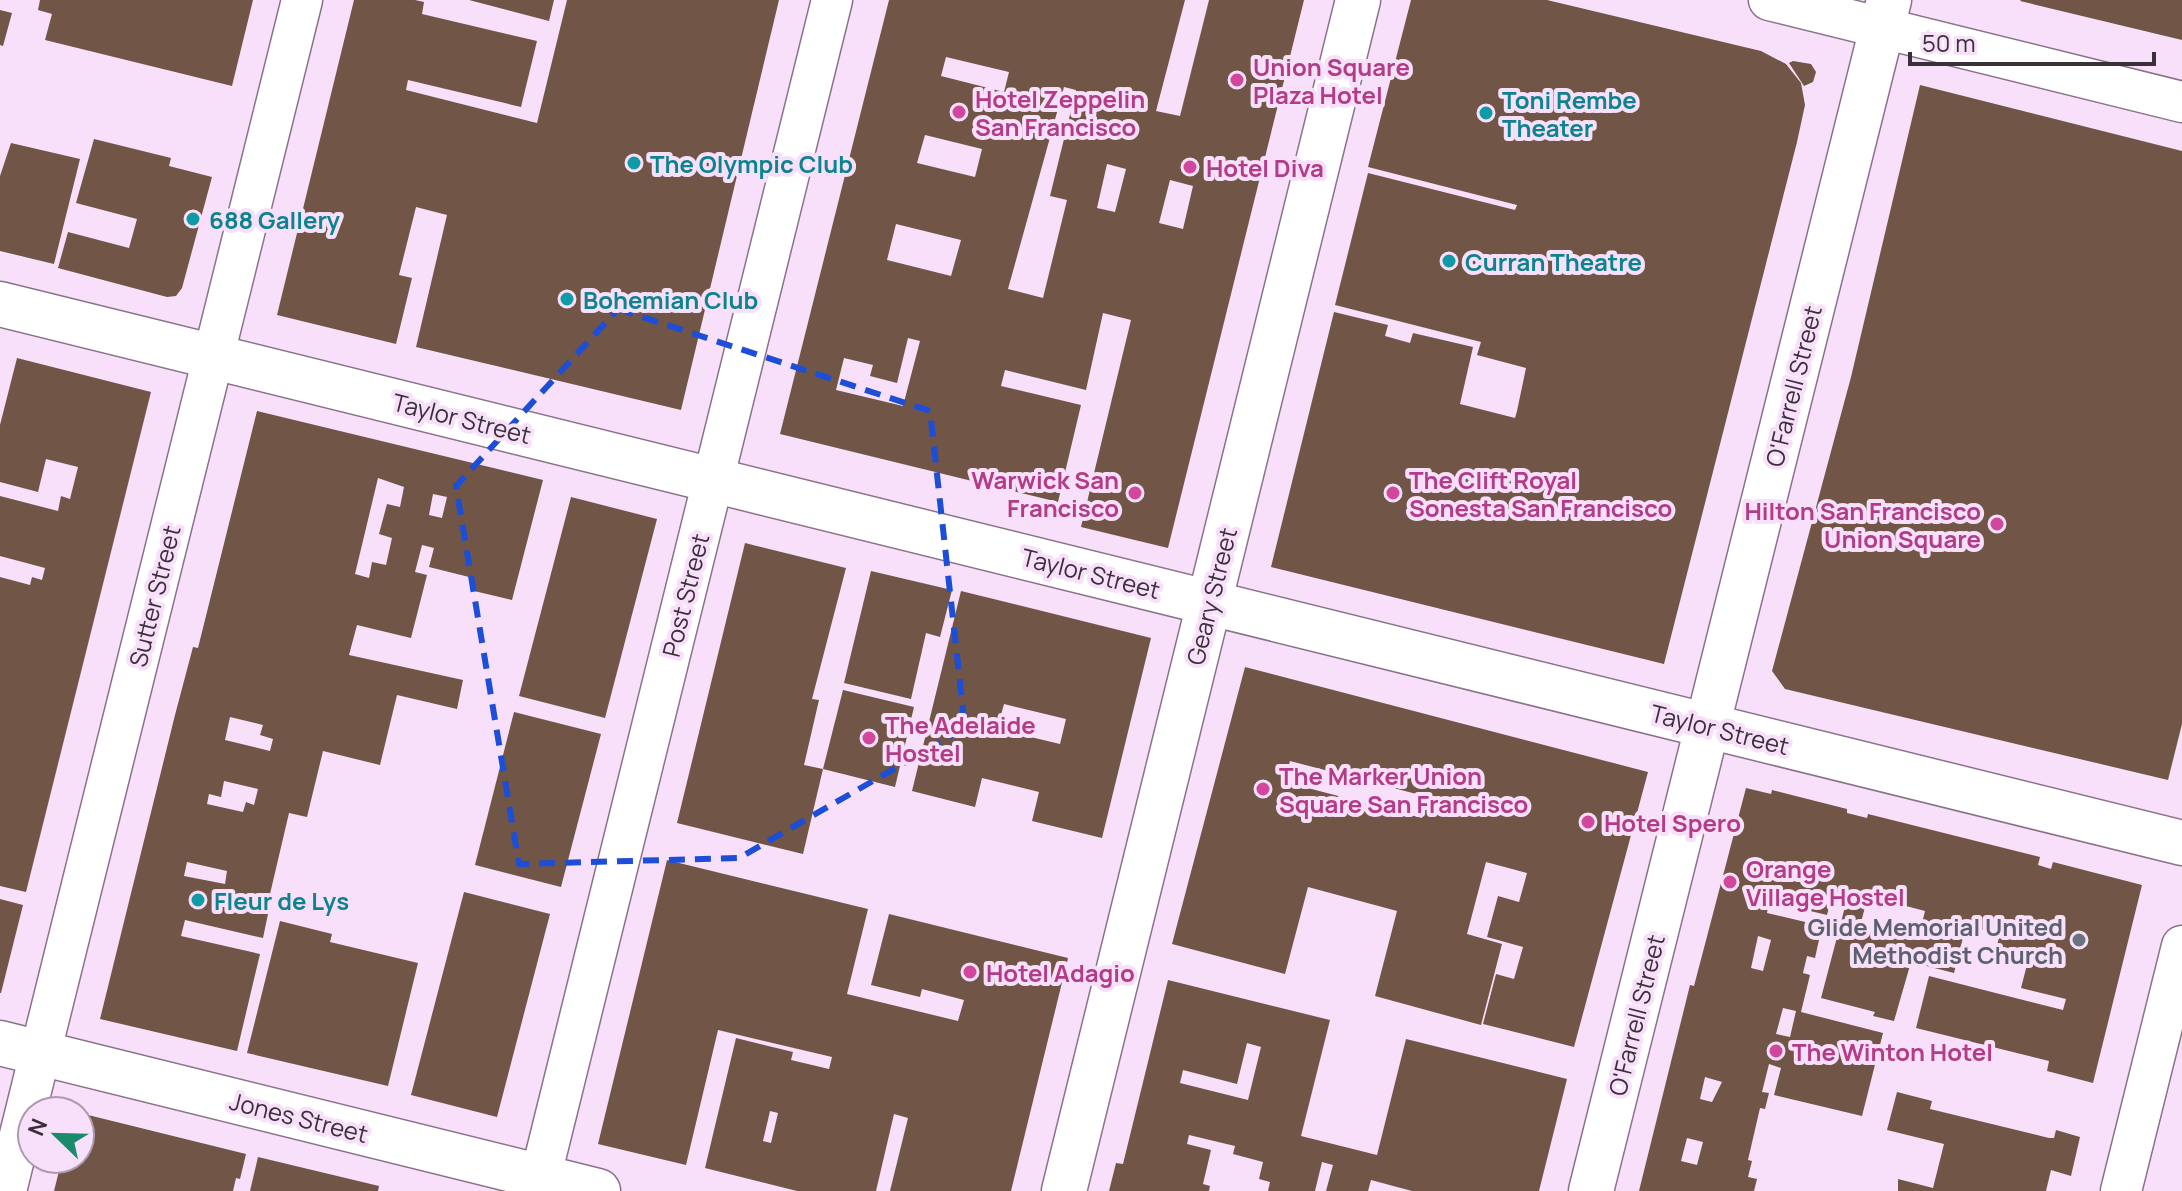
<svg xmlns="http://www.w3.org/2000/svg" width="2182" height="1191" font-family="Manrope,sans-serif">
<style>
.building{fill:#715546;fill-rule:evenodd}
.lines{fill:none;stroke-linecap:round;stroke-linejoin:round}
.minor-casing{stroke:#8a738a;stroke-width:43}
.major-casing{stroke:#8a738a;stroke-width:47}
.minor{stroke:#fff;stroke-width:40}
.major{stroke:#fff;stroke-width:44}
.marked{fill:none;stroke:#1d4ed8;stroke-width:6;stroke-dasharray:16 10;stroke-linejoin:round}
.hotel-dot{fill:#d1479c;stroke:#f9e0fa;stroke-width:3}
.culture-dot{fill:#0f9aa8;stroke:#f9e0fa;stroke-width:3}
.worship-dot{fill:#6b7280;stroke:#f9e0fa;stroke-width:3}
.labels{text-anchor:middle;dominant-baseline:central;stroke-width:8;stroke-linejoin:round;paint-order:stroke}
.hotel-label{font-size:24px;font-weight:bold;fill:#b23c85;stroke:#f9e0fa;text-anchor:start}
.culture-label{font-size:24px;font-weight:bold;fill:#0d838f;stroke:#f9e0fa;text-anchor:start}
.street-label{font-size:24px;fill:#3a303a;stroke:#f9e0fa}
.worship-label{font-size:24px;font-weight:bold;fill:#5b616d;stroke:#f9e0fa;text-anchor:end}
</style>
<rect width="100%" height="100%" fill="#f9e0fa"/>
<g class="building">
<path d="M40 0H253L232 86 45 40 52 14 38 10Z"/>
<path d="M354 0H415L424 2 422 14 537 41 521 107 408 80 406 90 537 123 567 0H779L681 410 416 347 447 215 416 207 399 275 412 278 396 344 277 315Z"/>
<path d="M469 0H554L549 21Z"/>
<path d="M889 0H1185L1156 111 1180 116 1209 0H1304L1168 548 1081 527 1131 320 1103 313 1086 390 1005 370 1001 386 1081 405 1058 502 780 434ZM946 57 1009 72 1004 92 941 76ZM1064 87 1076 90 1050 196 1067 200 1043 298 1008 289ZM925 135 982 149 975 177 917 163ZM1107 164 1126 169 1115 212 1097 208ZM1170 180 1193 186 1183 229 1159 223ZM896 224 961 240 951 276 887 260ZM908 338 920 341 903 406 836 390 844 358 873 365 870 376 897 383Z"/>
<path d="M1411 0H1547L1761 51 1786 64 1801 83 1805 105 1797 142 1664 664 1271 567 1334 312 1388 325 1385 336 1410 343 1413 333 1473 347 1460 404 1515 418 1517 411 1526 368 1477 355 1481 342 1335 305 1368 173 1515 210 1517 205 1368 167Z"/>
<path d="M2021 0H2182V40L2020 1Z"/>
<path d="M0 10 12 13 3 46 0 45Z"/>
<path d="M1793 61 1811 64 1816 72 1813 82 1804 86 1789 63Z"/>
<path d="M1920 85 2182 151V724L2168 780 1785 689 1772 671 1851 377Z"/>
<path d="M94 139 171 158 169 166 212 177 182 288 176 296 167 297 58 268 68 232 129 248 137 219 76 203Z"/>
<path d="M11 143 80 159 54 264 0 251V176Z"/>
<path d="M17 358 151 392 26 892 0 886V577L30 585 32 577 42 580 45 568 0 556V496L58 511 61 496 70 499 78 467 46 459 38 492 0 482V425Z"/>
<path d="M257 411 543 480 512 600 470 590 473 578 429 567 434 548 422 545 415 572 427 575 411 638 357 625 349 655 463 680 457 709 397 695 380 765 323 751 307 817 289 813 270 894H267L263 909 256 907 255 911 268 914 263 938 185 920 181 936 260 954 237 1051 100 1019 175 715 193 647 198 648ZM378 478 404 487 400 507 387 504 379 534 392 538 386 565 372 562 369 578 355 574ZM433 494 447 497 442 518 429 515ZM230 717 263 725 260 735 273 739 270 751 225 740ZM224 781 258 789 254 805 246 802 243 812 207 804 209 794 221 797ZM187 862 227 871 225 884 184 876Z"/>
<path d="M571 497 657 519 605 718 519 696Z"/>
<path d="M745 543 846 568 812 699 819 700 804 765 823 769 803 854 677 823Z"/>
<path d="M871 571 952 590 940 637 926 633 911 699 844 683Z"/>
<path d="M961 591 1151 638 1102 838 1032 821 1039 792 982 778 975 807 912 791ZM1004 704 1066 719 1060 744 997 729Z"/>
<path d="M1245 667 1648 772 1574 1047 1483 1024 1496 974 1514 979 1523 947 1487 937 1498 896 1519 902 1527 873 1486 862 1467 934 1502 944 1481 1025 1375 996 1397 911 1308 887 1285 974 1172 944ZM1290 761 1428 797 1422 818 1285 782Z"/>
<path d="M843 690 914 707 895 787 823 769Z"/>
<path d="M514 712 601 734 561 887 475 865Z"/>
<path d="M1746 788 1771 794 1772 790 1847 809V813L1867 818 1868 814 2040 857 2038 865 2051 869 2053 862 2142 885 2093 1083 2047 1071 2049 1061 1916 1028 1929 976 2063 1010 2066 999 2021 988 2029 957 1996 949 2000 934 1966 926 1954 973 1911 962 1894 1021 1873 1016 1875 1012 1821 998 1846 903 1831 899 1827 915 1769 901 1767 913 1822 926 1815 958 1807 956 1803 973 1810 975 1801 1012 1883 1033 1862 1116 1774 1095 1781 1068 1769 1064 1762 1092 1769 1093 1765 1109 1760 1108 1748 1160 1752 1161 1748 1177 1757 1179 1754 1191H1639L1690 985 1694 986ZM1868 896 1925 911 1918 940 1860 926ZM1758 936 1771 940 1763 971 1751 968ZM1783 1008 1796 1011 1790 1037 1776 1034ZM1705 1077 1722 1082 1712 1102 1700 1099ZM1687 1138 1703 1142 1697 1165 1681 1161Z"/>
<path d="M667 860 868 909 847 994 958 1021 964 1000 922 989 920 997 871 985 889 914 1068 958 1011 1191H890L908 1118 894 1114 876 1191H797L705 1168 736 1038 793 1052 791 1060 829 1069 832 1057 718 1030 686 1165 598 1144ZM770 1111 778 1113 771 1143 763 1141Z"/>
<path d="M464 892 550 914 497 1117 411 1095Z"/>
<path d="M0 899 23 905 1 993H0Z"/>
<path d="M280 921 332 934 330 942 418 963 388 1086 247 1053Z"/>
<path d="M1168 980 1330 1020 1301 1136 1377 1155 1406 1039 1567 1079 1539 1191H1412L1371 1180 1368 1191H1326L1333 1165 1322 1162 1315 1191H1268L1270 1182 1259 1179 1263 1162 1233 1154 1235 1146 1189 1135 1187 1144 1211 1150 1203 1184 1210 1186 1209 1191H1109L1116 1163 1123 1164ZM1247 1043 1261 1047 1248 1100 1180 1083 1183 1070 1237 1084Z"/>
<path d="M1897 1092 1932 1101 1930 1109 2049 1138H2054L2056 1130 2080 1137 2071 1176 2051 1170 2046 1191H1898V1179L1933 1188 1944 1144 1887 1130Z"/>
<path d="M80 1113 246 1154 240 1179 236 1178 233 1191H54L62 1159H80Z"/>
<path d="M258 1157 379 1186 378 1191H250Z"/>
</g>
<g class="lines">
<defs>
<g id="minor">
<path d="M1769 0 2182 102"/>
<path d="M6 1191 302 0"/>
<path d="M537 1191 832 0"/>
<path d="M2121 1191 2182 946"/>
</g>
<g id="major">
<path d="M0 304 2182 843"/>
<path d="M0 1043 598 1191"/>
<path d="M1064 1191 1358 0"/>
<path d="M1591 1191 1889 0"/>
</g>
</defs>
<use href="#minor" class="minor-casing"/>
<use href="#major" class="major-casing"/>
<use href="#minor" class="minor"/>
<use href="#major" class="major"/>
</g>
<path class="marked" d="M618 309 930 411 965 728 739 858 519 864 456 486Z"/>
<g class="hotel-dot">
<circle cx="1237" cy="80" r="8"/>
<circle cx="959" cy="112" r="8"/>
<circle cx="1190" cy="167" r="8"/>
<circle cx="1135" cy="493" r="8"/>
<circle cx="1393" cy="493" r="8"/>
<circle cx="1997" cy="524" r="8"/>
<circle cx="869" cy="738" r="8"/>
<circle cx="1263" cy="789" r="8"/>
<circle cx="1588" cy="822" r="8"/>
<circle cx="1730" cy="882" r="8"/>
<circle cx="970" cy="972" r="8"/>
<circle cx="1776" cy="1051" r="8"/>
</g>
<g class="culture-dot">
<circle cx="1486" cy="113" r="8"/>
<circle cx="634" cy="163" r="8"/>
<circle cx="193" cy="219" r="8"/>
<circle cx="1449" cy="261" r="8"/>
<circle cx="567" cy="299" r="8"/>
<circle cx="198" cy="900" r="8"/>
</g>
<circle class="worship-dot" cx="2079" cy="940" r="8"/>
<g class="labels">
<g class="hotel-label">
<text x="1253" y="66">Union Square<tspan x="1253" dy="28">Plaza Hotel</tspan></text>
<text x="975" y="98">Hotel Zeppelin<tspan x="975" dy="28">San Francisco</tspan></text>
<text x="1206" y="167">Hotel Diva</text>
<text x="1119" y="479" text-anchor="end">Warwick San<tspan x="1119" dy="28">Francisco</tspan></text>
<text x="1409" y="479">The Clift Royal<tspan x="1409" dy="28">Sonesta San Francisco</tspan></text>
<text x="1981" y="510" text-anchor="end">Hilton San Francisco<tspan x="1981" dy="28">Union Square</tspan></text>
<text x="885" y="724">The Adelaide<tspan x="885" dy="28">Hostel</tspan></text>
<text x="1279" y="775">The Marker Union<tspan x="1279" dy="28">Square San Francisco</tspan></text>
<text x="1604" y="822">Hotel Spero</text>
<text x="1746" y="868">Orange<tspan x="1746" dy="28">Village Hostel</tspan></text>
<text x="986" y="972">Hotel Adagio</text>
<text x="1792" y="1051">The Winton Hotel</text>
</g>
<g class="culture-label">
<text x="1502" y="99">Toni Rembe<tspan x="1502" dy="28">Theater</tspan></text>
<text x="650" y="163">The Olympic Club</text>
<text x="209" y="219">688 Gallery</text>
<text x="1465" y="261">Curran Theatre</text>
<text x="583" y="299">Bohemian Club</text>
<text x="214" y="900">Fleur de Lys</text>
</g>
<g class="street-label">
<text transform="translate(1793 386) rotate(-76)">O'Farrell Street</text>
<text transform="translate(462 418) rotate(14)">Taylor Street</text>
<text transform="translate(1091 573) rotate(14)">Taylor Street</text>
<text transform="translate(685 595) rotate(-76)">Post Street</text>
<text transform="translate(154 596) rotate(-76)">Sutter Street</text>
<text transform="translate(1211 596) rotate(-76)">Geary Street</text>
<text transform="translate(1720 729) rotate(14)">Taylor Street</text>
<text transform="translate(1636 1015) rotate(-76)">O'Farrell Street</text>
<text transform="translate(299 1117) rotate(14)">Jones Street</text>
</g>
<g class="worship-label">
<text x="2063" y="926">Glide Memorial United<tspan x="2063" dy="28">Methodist Church</tspan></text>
</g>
</g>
<g transform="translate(56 1135) rotate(293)"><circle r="38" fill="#f9e0fa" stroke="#ad9aad" stroke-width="2"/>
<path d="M0-6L14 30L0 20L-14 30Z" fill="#1a8b6b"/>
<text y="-12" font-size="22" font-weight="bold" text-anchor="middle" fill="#3a303a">N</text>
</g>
<path d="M1910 52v12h244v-12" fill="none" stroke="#3a303a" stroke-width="4"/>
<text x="1922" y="52" font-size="24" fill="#3a303a" stroke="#f9e0fa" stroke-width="6" paint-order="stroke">50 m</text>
</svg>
